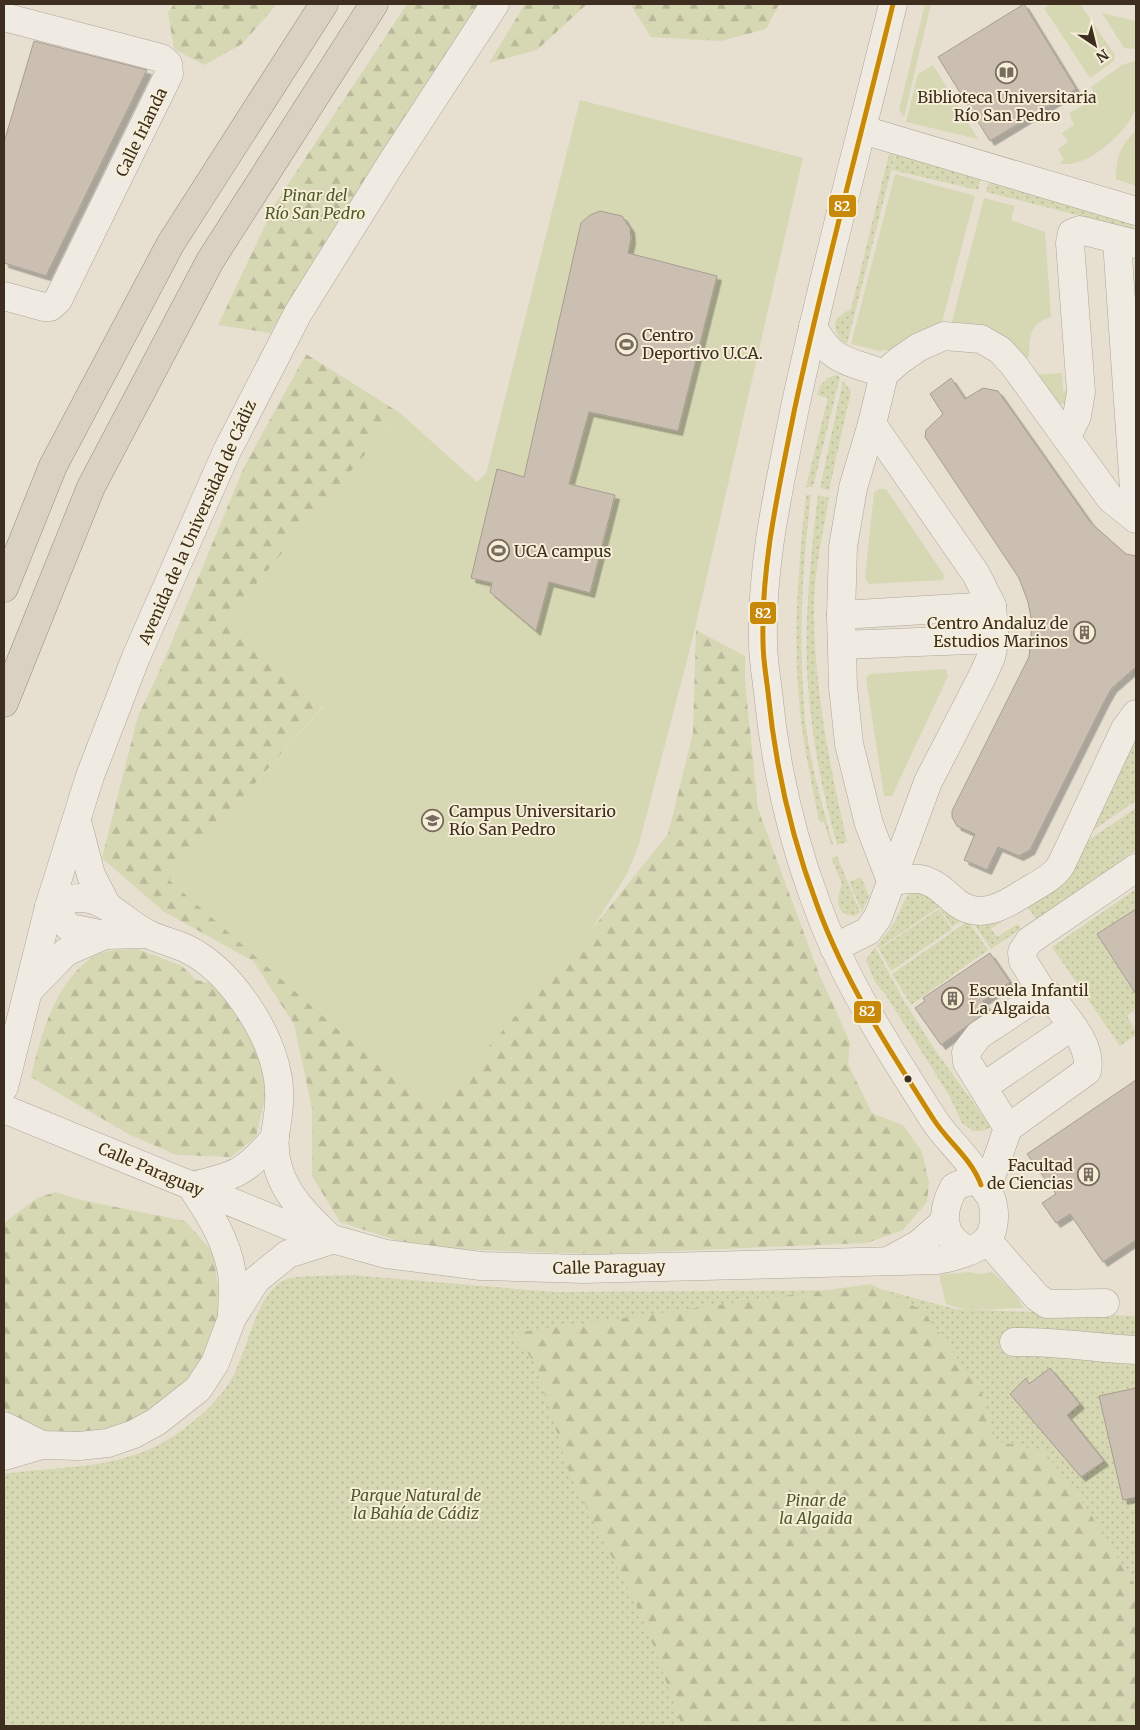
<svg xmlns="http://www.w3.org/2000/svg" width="1140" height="1730" font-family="Merriweather,serif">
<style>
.grass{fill:url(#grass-dots)}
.forest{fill:url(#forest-firs)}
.garden{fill:#d6d7b3}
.building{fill:#cbbfb2;stroke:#a89c90;filter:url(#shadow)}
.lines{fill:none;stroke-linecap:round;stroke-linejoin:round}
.minor-casing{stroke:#ada599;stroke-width:29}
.highway-casing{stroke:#928b80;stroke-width:29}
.minor{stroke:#efebe3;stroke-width:28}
.highway{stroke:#dad1c2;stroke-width:28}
.bus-1-casing{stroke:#f7eed8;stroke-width:9}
.bus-1{stroke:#c88808;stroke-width:5}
.bus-dot{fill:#3d2e20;stroke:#f7eed8;stroke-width:2}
.labels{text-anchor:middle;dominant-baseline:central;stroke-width:4;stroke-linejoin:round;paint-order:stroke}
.poi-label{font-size:16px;fill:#3d2e20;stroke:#f7eed8;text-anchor:start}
.street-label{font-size:16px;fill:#3d2e20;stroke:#f7eed8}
.park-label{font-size:16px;font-style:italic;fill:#4d5a26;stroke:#f7eed8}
.line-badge{stroke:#f7eed8;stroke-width:2}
.badge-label{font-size:14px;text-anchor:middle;font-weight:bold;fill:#fff}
</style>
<defs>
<pattern id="grass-dots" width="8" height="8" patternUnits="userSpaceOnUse" patternTransform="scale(1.25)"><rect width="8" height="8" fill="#d6d7b3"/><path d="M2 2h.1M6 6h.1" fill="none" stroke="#b9b99a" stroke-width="1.8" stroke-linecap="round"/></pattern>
<pattern id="forest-firs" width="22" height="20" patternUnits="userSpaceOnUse" patternTransform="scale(1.25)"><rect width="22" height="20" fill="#d6d7b3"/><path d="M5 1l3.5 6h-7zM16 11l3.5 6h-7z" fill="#b9b99a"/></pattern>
<filter id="shadow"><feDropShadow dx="4.5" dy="4.5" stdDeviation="0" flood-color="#0004"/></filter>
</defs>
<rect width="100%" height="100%" fill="#e7e0d1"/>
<g class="grass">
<path d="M890 150 896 152 847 344C839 340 831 327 837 319 840 315 847 311 851 309Z"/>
<path d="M897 152 982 175 978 190 892 170Z"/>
<path d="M990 179 1134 220 1133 229 986 192Z"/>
<path d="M837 375 840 377 813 487H806L828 398 817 395C820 384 825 377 837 375Z"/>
<path d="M843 381 851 391 829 490 820 488Z"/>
<path d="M806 495H811C802 569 798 644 805 718 809 761 822 803 833 844L831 845 824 822 819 821C813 788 805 754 801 720 792 644 798 570 806 495Z"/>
<path d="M818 495 829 498C822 537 813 577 814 616 815 692 830 767 847 842L837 845C821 788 810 729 807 670 805 611 811 553 818 495Z"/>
<path d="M1136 723V801L1083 837Z"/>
<path d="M1136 808V850L1036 919 1026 905 1080 846Z"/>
<path d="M837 856 860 912 854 916C834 915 837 897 842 884L831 858Z"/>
<path d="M861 877 869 896 862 912 849 882Z"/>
<path d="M919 889 965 918 952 927 939 907 879 948 877 946C882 938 889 931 894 923 902 911 903 893 919 889Z"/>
<path d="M1136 889V909L1097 934 1136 994V1009L1127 1016 1136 1031V1035L1120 1046 1052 947Z"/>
<path d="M939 909 952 929 891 971 879 949Z"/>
<path d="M1016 911 991 929 997 937 1018 924 1021 929 991 949 973 922Z"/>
<path d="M968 921 988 950 911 1005 892 974Z"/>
<path d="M875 947 904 1001 935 1050 991 1127 983 1131H973L962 1123 949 1095 885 994 875 982 866 960Z"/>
<path d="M352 1275 553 1292 885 1290 955 1309 1136 1316V1726H4V1474C62 1465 120 1471 172 1437 192 1425 223 1397 233 1376 248 1349 256 1292 287 1279 298 1275 338 1276 352 1275Z"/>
</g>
<g class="forest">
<path d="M174 4H277L242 44 204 65 174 49 168 13Z"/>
<path d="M407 4H483L270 333 218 325 275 204Z"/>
<path d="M525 4H587L537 50 489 63Z"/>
<path d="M630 4H779L766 29 721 41 651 37Z"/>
<path d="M306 354 400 413 226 620 324 705 170 880 592 929 668 834 693 733 696 630 745 656V681L758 809 819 974 850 1042 848 1064 872 1113 904 1126 922 1152 929 1183 927 1202 903 1230 867 1243 601 1254 420 1248 340 1222 312 1176V1108L294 1024 253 961 163 911 102 858 138 716 160 670 244 467Z"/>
<path d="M135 948 182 966 196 980 219 985 246 1023 268 1086 256 1137 231 1157 177 1155 130 1135 31 1077C41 1034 55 982 94 956 103 950 123 950 135 948Z"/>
<path d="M56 1192 81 1200 185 1221 213 1252 222 1315 202 1363 170 1398 124 1426 80 1435 44 1434 12 1419 4 1407V1223L37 1198Z"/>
<path d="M871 1284 923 1311 981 1391 996 1441 1044 1451 1084 1504 1136 1587V1726H682L645 1622 570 1475 536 1365 513 1333Z"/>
</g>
<g class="garden">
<path d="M925 4H931L904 117 899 110Z"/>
<path d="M1051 4H1080L1115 55 1114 61 1090 78 1044 8Z"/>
<path d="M1102 13 1136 21V49L1124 48Z"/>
<path d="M1134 61H1136C1136 73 1139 97 1136 108 1128 132 1085 171 1059 163L1064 160 1058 149 1068 142 1062 133 1074 125 1069 113 1097 98 1091 87 1122 65Z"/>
<path d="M933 65 978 139 906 122 918 74Z"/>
<path d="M580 100 803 158 692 641 639 844 627 874 592 929 431 1112 169 880 324 706 226 620 400 413 477 482 486 474Z"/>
<path d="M1136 131V186L1116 179C1116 159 1120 144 1136 131Z"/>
<path d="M895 174 975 196 941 326 901 349 879 351 851 344Z"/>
<path d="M984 198 1015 206 1011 220 1045 232 1051 317C1029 324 1030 336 1029 357L1022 360 951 325Z"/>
<path d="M1062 373 1063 391H1069L1066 403 1059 405 1033 375Z"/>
<path d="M879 489H886L944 575 943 580 869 584 865 578 874 492Z"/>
<path d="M946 669 948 676 892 796H884L866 678 870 674Z"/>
<path d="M968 1272 980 1274 992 1272 1012 1290 1024 1308 967 1310 946 1304 939 1275Z"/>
</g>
<g class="building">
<path d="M1024 4 1076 89 990 141 938 57Z"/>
<path d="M34 41 147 70 46 276 4 263V142Z"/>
<path d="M600 211 622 216 630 228 631 239 628 253 717 276 678 431 589 412 569 484 615 495 590 593 549 582 536 631 490 592 492 583 471 578 497 469 524 477 581 223 590 215Z"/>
<path d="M951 378 965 399 983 388 998 391 1091 523 1126 554 1136 556V667L1112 688 1105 700 1030 850 1019 856 998 847 987 870 964 860 975 834 957 826 952 817V811L1029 657 1032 623 1028 602 1019 578 925 437 926 430 943 414 930 394Z"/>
<path d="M1136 909V994L1097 934Z"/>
<path d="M990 953 1010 982 983 1001 989 1010 941 1045 915 1008 925 1001 923 998Z"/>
<path d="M1136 1080V1240L1103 1262 1070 1214 1056 1223 1042 1203 1056 1194 1027 1154Z"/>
<path d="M1050 1368 1080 1404 1067 1415 1104 1461 1081 1477 1010 1394 1026 1378 1029 1384Z"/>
<path d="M1136 1388V1497L1123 1500 1099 1396Z"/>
</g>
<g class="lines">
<defs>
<g id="minor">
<path d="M893 4C860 140 823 275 794 412 779 488 761 564 763 642 763 659 766 675 768 692 775 765 791 836 817 905 845 982 890 1051 934 1120 948 1142 972 1159 981 1185"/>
<path d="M4 17 161 58 168 64 169 74 58 300 50 307H44L4 296"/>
<path d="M863 130 1136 211"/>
<path d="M1117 241 1136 518"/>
<path d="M813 327C833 364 848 360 884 374"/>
<path d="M872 424 853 488 843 547 841 615 843 687 849 744 869 824 891 881"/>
<path d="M1067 437 1077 416 1081 392 1070 243 1072 233 1080 230 1136 244"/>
<path d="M841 615 992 606"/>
<path d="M842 645 995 639"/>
<path d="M77 821 91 875 106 904"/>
<path d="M891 881C903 880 918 876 929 882 940 886 948 896 957 903 980 920 1004 906 1024 893 1037 885 1053 878 1061 865L1125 729 1136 714"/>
<path d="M49 907C58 905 69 898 78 898 107 897 124 923 148 934 160 940 174 943 187 949 230 970 271 1032 278 1079 281 1099 278 1116 275 1135 271 1179 298 1208 327 1235"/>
<path d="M49 907 70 928 105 935 146 934"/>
<path d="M834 948 868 931 878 917 928 782 982 677 991 657 995 639 992 606 976 574 872 424 884 374 900 360 919 347 944 336 981 339 1000 350 1013 364 1110 498 1136 519"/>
<path d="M29 990 66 952 105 935"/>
<path d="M1045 996 1023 961 1022 952 1029 941 1136 868"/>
<path d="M4 1087 49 907 90 776 136 657 227 451 298 313 392 162 495 4"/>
<path d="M983 1087 1071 1027"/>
<path d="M4 1109 297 1229 386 1254 481 1266 584 1269 937 1260C951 1258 977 1251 987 1240 999 1226 996 1188 976 1182 968 1180 961 1184 954 1187 941 1212 939 1236 968 1250"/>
<path d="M191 1186C209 1213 227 1240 232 1274 234 1287 232 1303 232 1317"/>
<path d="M191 1186C233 1177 248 1172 275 1137"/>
<path d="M986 1191 1008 1128 1087 1071C1093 1045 1065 1017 1051 997L1040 995 979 1035 966 1052 967 1062 1008 1128"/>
<path d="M987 1240 1037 1297 1047 1304 1105 1303"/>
<path d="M890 1260 919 1244 944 1222"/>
<path d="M1014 1342C1055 1341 1095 1348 1136 1350"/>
<path d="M4 1426 42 1445"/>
<path d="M4 1456 42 1445 79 1446 108 1443 134 1434 156 1422 198 1389 215 1363 232 1318 256 1280 288 1254 332 1240"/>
</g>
<g id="highway">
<path d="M4 588 53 466 171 243 324 4"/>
<path d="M4 703 91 487 210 261 374 4"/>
</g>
</defs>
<use href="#minor" class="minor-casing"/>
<use href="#highway" class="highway-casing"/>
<use href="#minor" class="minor"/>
<use href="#highway" class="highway"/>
<defs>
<path id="bus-1" d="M893 4C860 140 823 275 794 412 779 488 761 564 763 642 763 659 766 675 768 692 775 765 791 836 817 905 845 982 890 1051 934 1120 948 1142 972 1159 981 1185"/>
</defs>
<use href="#bus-1" class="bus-1-casing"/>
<use href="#bus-1" class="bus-1"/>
</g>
<defs>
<symbol id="library-ring" viewBox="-11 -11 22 22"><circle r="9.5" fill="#f7eed8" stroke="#786c5e" stroke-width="1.5"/><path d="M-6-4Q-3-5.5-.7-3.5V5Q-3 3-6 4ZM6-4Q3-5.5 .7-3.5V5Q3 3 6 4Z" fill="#786c5e"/></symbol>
<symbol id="stadium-ring" viewBox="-11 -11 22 22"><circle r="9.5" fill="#f7eed8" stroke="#786c5e" stroke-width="1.5"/><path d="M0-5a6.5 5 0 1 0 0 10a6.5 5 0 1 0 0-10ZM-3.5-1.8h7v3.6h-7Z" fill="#786c5e"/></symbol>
<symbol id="building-ring" viewBox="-11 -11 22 22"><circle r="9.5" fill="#f7eed8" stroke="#786c5e" stroke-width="1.5"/><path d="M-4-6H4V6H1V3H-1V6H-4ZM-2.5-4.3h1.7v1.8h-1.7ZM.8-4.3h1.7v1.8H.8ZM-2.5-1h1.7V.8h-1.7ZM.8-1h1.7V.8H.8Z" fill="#786c5e"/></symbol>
<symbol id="university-ring" viewBox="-11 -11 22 22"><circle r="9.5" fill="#f7eed8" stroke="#786c5e" stroke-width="1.5"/><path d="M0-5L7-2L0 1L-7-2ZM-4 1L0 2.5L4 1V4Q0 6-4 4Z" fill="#786c5e"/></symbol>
</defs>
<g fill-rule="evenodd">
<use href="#library-ring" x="994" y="60" width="25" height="25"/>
<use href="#stadium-ring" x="614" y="332" width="25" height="25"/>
<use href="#stadium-ring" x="486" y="538" width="25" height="25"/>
<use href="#building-ring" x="1072" y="620" width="25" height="25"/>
<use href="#university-ring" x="420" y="808" width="25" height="25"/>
<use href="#building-ring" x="940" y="986" width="25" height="25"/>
<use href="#building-ring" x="1076" y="1162" width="25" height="25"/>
</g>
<circle class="bus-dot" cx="908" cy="1079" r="4.5"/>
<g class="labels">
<g class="poi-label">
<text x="1007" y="97" text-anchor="middle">Biblioteca Universitaria<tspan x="1007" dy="18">Río San Pedro</tspan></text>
<text x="642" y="335">Centro<tspan x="642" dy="18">Deportivo U.CA.</tspan></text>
<text x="514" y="551">UCA campus</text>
<text x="1068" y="623" text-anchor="end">Centro Andaluz de<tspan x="1068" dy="18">Estudios Marinos</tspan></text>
<text x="449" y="811">Campus Universitario<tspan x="449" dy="18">Río San Pedro</tspan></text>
<text x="969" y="990">Escuela Infantil<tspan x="969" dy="18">La Algaida</tspan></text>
<text x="1073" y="1165" text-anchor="end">Facultad<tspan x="1073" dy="18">de Ciencias</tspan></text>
</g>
<g class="street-label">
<text transform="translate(141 132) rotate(-64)">Calle Irlanda</text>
<text transform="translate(197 522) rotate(-66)">Avenida de la Universidad de Cádiz</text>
<text transform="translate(151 1169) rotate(23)">Calle Paraguay</text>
<text transform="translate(609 1267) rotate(-1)">Calle Paraguay</text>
</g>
<g class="park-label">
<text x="315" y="195">Pinar del<tspan x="315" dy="18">Río San Pedro</tspan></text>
<text x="416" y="1495">Parque Natural de<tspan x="416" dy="18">la Bahía de Cádiz</tspan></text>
<text x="816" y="1500">Pinar de<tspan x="816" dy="18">la Algaida</tspan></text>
</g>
</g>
<g class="line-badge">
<rect x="828" y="194" width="29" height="24" rx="5" fill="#c88808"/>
<rect x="749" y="601" width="28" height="24" rx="5" fill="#c88808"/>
<rect x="853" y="1000" width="29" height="24" rx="5" fill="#c88808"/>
</g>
<g class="badge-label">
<text x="842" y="211">82</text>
<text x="763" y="618">82</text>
<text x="867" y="1016">82</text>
</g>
<rect width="1140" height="1730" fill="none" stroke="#3d2e20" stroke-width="10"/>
<g transform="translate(1095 45) rotate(145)" stroke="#f7eed8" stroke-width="4" paint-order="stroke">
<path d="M0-4L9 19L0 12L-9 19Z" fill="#3d2e20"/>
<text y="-8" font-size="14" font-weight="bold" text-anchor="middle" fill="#3d2e20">N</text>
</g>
</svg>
